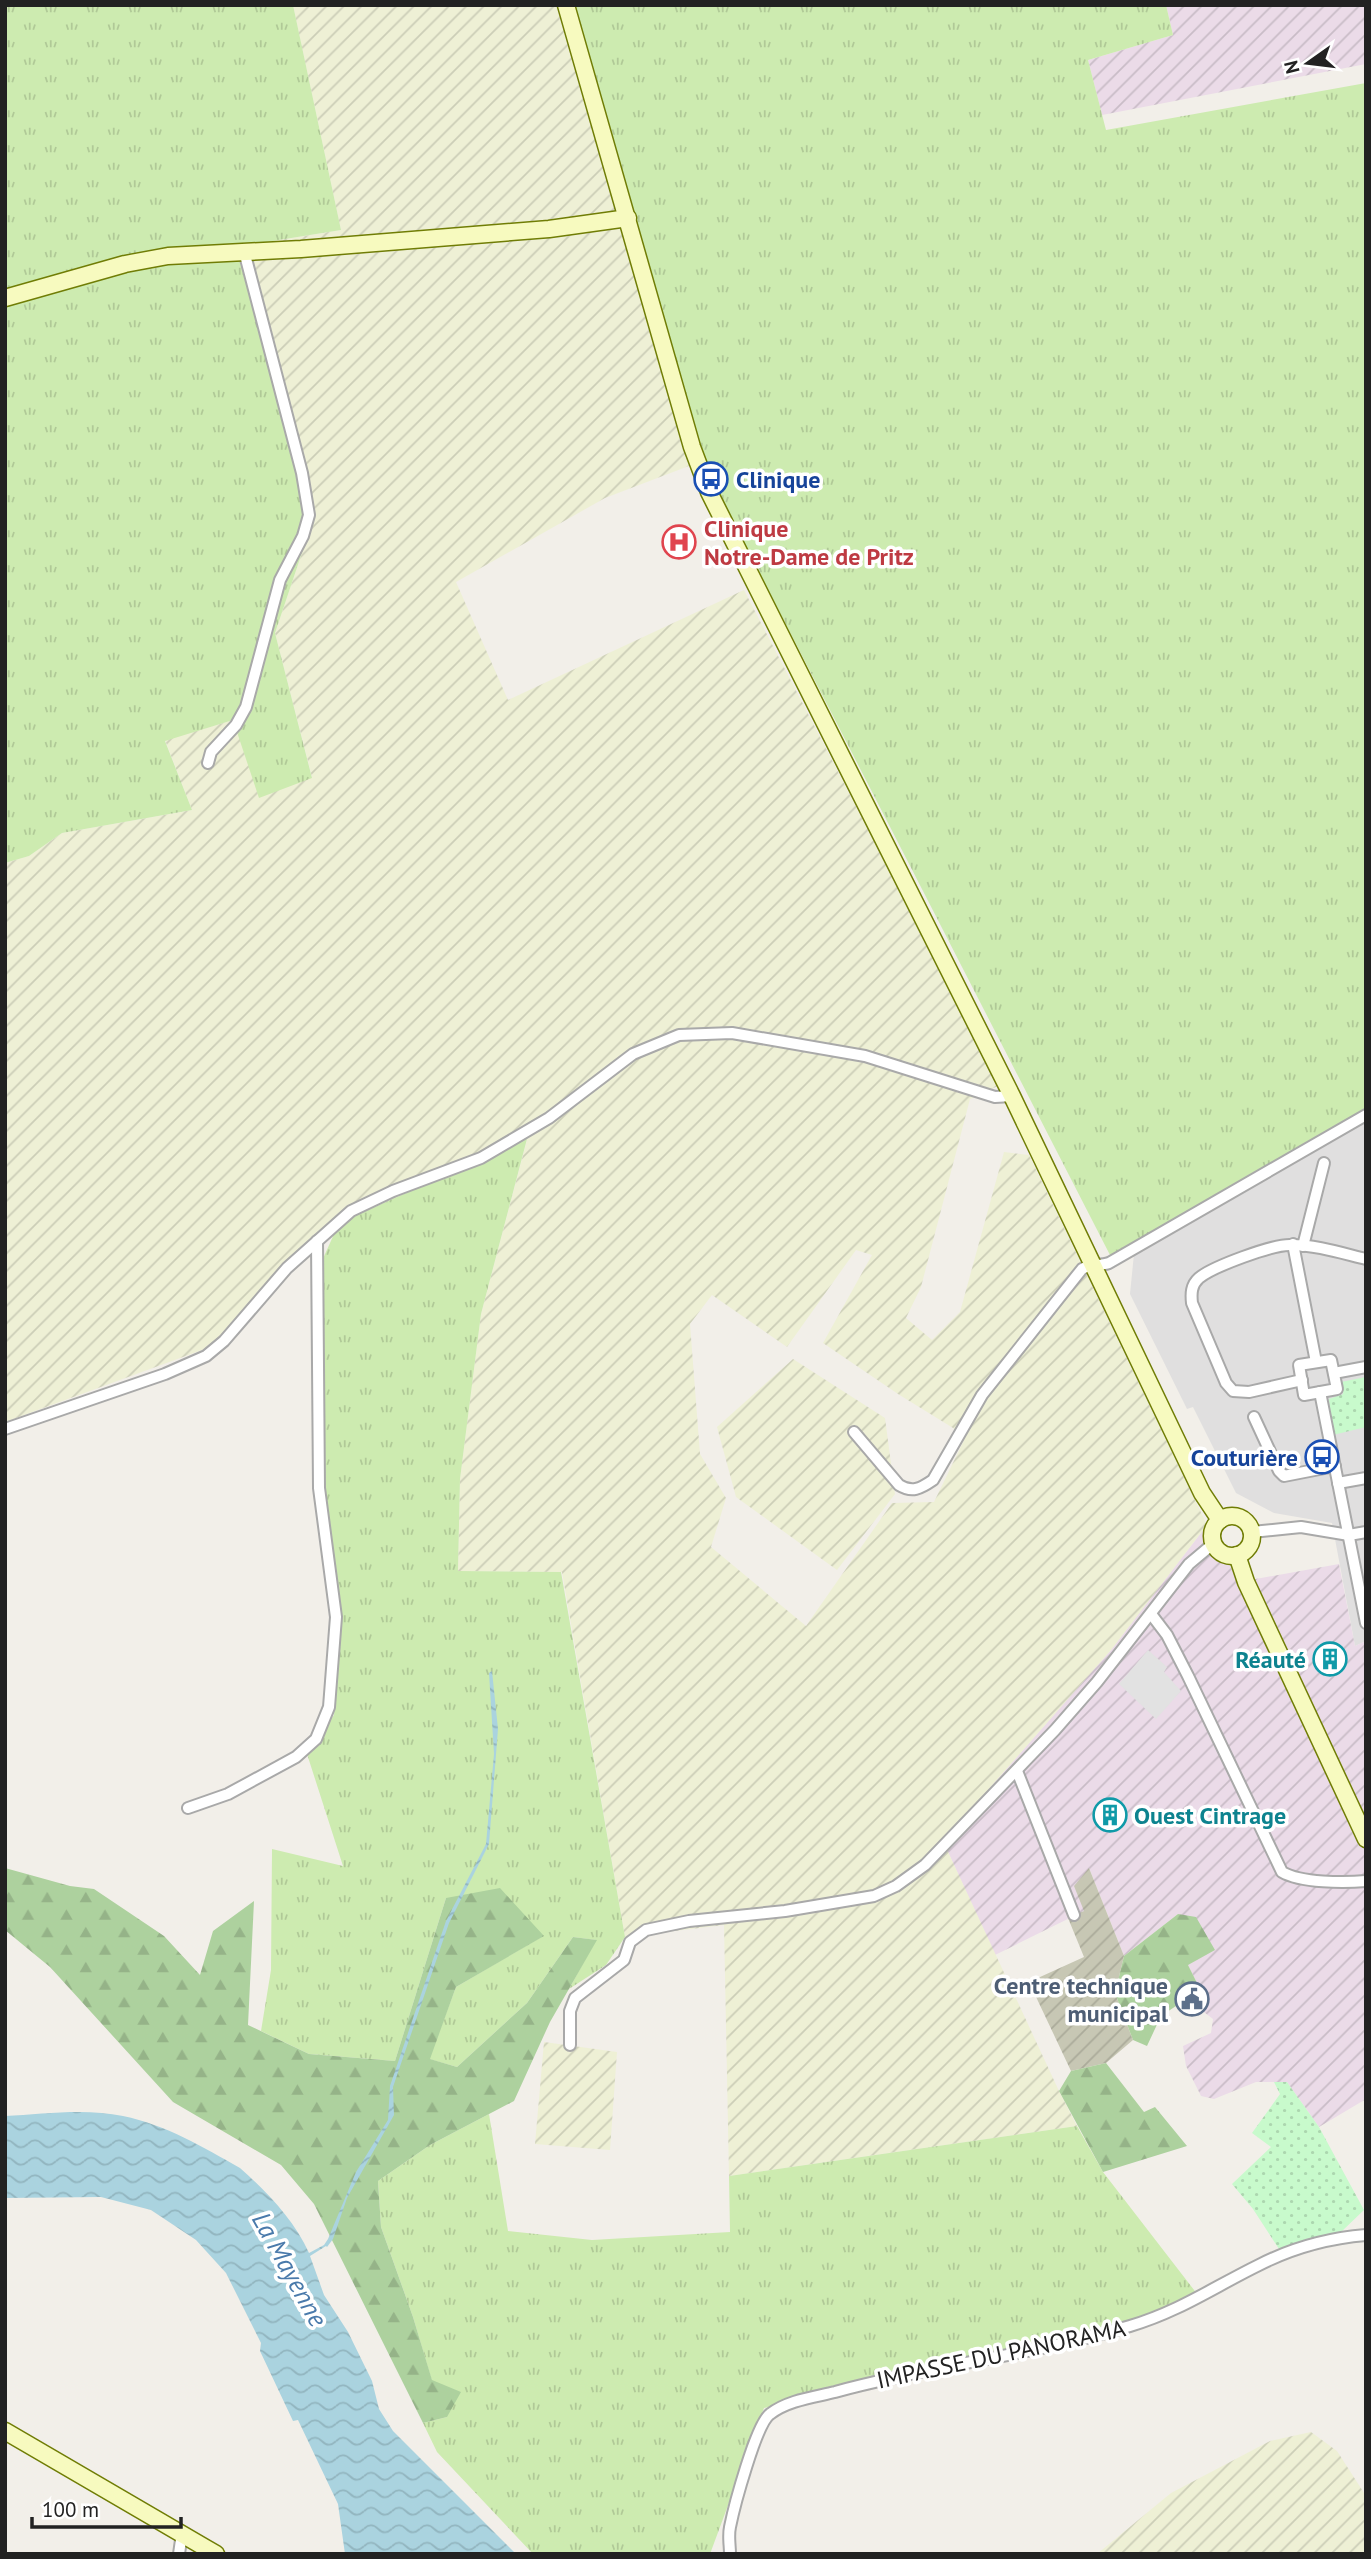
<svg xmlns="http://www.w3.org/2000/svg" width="1371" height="2559" font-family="'PT Sans',sans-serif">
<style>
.residential{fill:#e0dfdf}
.industrial{fill:url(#industrial-furrows)}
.construction{fill:url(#construction-furrows)}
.farmland{fill:url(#farmland-furrows);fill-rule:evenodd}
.grass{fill:url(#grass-tufts)}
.forest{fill:url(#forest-firs)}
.park{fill:url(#park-dots)}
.parking{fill:#e2e2e2}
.water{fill:url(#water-waves)}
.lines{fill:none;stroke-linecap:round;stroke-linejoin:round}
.street-casing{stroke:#a9a9a9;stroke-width:14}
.secondary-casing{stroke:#707d05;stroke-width:19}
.street{stroke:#fff;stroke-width:10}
.secondary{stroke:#f7fabf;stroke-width:16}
.labels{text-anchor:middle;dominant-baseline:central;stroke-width:7;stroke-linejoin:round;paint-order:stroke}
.transit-label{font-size:24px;font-weight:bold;fill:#164399;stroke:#fff;text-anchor:start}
.health-label{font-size:24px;font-weight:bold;fill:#be3a42;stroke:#fff;text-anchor:start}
.culture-label{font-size:24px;font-weight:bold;fill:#0d838f;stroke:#fff;text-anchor:end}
.service-label{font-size:24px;font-weight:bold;fill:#4e5e75;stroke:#fff;text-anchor:end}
.street-label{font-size:24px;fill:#222;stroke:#fff}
.water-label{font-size:26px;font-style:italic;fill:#4a7aab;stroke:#fff}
</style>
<defs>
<pattern id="industrial-furrows" width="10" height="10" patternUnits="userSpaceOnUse" patternTransform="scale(1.75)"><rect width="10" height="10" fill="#ebdbe8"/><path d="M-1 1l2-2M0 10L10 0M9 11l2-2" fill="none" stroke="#c9bcc7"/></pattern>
<pattern id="construction-furrows" width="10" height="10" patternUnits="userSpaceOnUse" patternTransform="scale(1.75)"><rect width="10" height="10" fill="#c7c7b4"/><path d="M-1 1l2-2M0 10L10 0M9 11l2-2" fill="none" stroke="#abab9a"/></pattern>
<pattern id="farmland-furrows" width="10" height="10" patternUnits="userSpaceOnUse" patternTransform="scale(1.75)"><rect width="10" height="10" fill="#eef0d5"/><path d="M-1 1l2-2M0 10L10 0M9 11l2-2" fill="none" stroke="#ccceb7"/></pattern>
<pattern id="grass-tufts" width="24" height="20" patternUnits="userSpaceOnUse" patternTransform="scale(1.75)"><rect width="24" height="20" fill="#cdebb0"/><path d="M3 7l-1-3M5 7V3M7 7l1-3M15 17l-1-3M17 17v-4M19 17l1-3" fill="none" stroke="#b0c997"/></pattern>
<pattern id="forest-firs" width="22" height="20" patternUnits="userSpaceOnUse" patternTransform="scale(1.75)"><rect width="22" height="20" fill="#add19e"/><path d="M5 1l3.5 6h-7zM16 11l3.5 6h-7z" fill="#95b388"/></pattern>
<pattern id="park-dots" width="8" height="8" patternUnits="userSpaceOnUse" patternTransform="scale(1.75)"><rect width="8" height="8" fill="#c8facc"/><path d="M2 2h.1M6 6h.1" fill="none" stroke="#acd6af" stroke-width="1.8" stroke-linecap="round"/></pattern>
<pattern id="water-waves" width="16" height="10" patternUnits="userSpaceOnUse" patternTransform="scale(1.75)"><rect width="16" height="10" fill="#aad3df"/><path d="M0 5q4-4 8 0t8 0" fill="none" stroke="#92b5bf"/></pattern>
</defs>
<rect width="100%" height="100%" fill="#f2efe9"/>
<path class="residential" d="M1366 1108V1641L1355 1646 1332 1523 1274 1513 1236 1493 1193 1407 1187 1409 1130 1294 1135 1244Z"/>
<g class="industrial">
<path d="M1166 5H1366V64L1102 115 1088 60 1173 35Z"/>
<path d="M1207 1525 1239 1582 1339 1564 1355 1646 1366 1641V2099L1319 2127 1287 2082H1256L1214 2099 1201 2096 1186 2066 1183 2046 1211 2033 1213 2019 1200 2009 1203 1995 1188 1965 1178 1914 1124 1956 1089 1868 1084 1911 995 1955 943 1841 1111 1650Z"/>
</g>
<path class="construction" d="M1089 1868 1124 1956 1115 1993 1133 2040 1106 2063 1071 2071 1029 1982 1084 1957 1068 1918 1084 1911 1074 1886Z"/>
<g class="farmland">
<path d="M293 5H565L702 461 605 498 456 582 508 700 744 590 1000 1085 970 1099 921 1287 906 1318 932 1340 960 1312 1004 1152 1029 1155 1207 1525 1111 1650 943 1841 1059 2091 1077 2126 729 2176 724 1925 625 1937 562 1572 458 1571 460 1479 481 1314 527 1140 339 1223 288 1265 224 1342 5 1422V863L29 856 62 833 192 810 165 740 233 720 312 777 275 633 315 514 247 245 341 230ZM856 1250 872 1255 823 1343 898 1394 966 1436 934 1502 892 1503 806 1626 711 1547 726 1498 700 1454 690 1324 712 1295 787 1347Z"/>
<path d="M793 1359 885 1418 895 1494 837 1570 736 1497 717 1427Z"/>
<path d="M544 2042 617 2052 610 2150 535 2144Z"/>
<path d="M1311 2432 1337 2451 1366 2496V2554H1097L1171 2493 1270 2441Z"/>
</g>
<g class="grass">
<path d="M5 5H293L341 230 247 245 315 514 275 633 312 778 259 798 233 720 165 741 192 810 62 833 29 856 5 863Z"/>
<path d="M565 5H1166L1173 35 1088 60 1106 130 1366 83V1108L1135 1244 1110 1255 702 461Z"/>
<path d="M527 1139 481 1314 460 1479 458 1571 561 1572 625 1937 606 1965 569 1989 596 1940 573 1937 527 2003 457 2067 429 2059 456 1987 543 1936 446 1898 395 2061 309 2054 261 2031 271 1970 272 1849 343 1866 307 1754 334 1715 338 1620 321 1463V1263L339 1223Z"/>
<path d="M489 2114 508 2231 592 2240 730 2232 729 2176 1077 2126 1103 2172 1201 2299 1017 2353 764 2408 710 2554H533L437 2452 423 2423 447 2417 432 2381 413 2317 381 2227 378 2181 430 2145Z"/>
</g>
<g class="forest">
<path d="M5 1868 70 1886 94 1889 164 1936 200 1975 213 1931 254 1901 248 2025 309 2054 395 2061 446 1898 500 1888 544 1936 456 1987 430 2059 457 2067 527 2003 573 1937 597 1940 550 2022 514 2101 430 2145 378 2181 381 2227 413 2317 432 2380 461 2392 447 2417 423 2423 314 2204 281 2165 173 2102 50 1967 5 1930Z"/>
<path d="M1178 1914 1196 1917 1215 1950 1188 1965 1203 1995 1200 2009 1182 2002 1161 2016 1147 2046 1133 2040 1115 1993 1124 1956Z"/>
<path d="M1106 2063 1144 2112 1155 2107 1187 2146 1103 2172 1059 2091 1071 2071Z"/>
</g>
<g class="park">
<path d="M1366 1377V1427L1333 1435 1329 1399 1343 1394 1341 1382Z"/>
<path d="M1274 2082H1287L1319 2127 1364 2210 1340 2233 1279 2249 1253 2209 1232 2184 1271 2147 1252 2133 1280 2094Z"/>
</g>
<path class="parking" d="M1148 1650 1167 1667 1164 1672 1181 1691 1156 1719 1119 1684Z"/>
<path class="water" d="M492 1671 498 1729 489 1844 449 1923 393 2087 394 2115 347 2198 333 2239 327 2247 326 2246 310 2256 324 2295 348 2332 372 2381 379 2409 393 2431 516 2554H345L338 2504 298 2420 293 2421 260 2351 261 2343 226 2273 196 2240 151 2210 101 2197 5 2198V2116C43 2114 86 2108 123 2116 166 2125 203 2147 240 2168 267 2192 294 2220 309 2253L324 2245 328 2239 356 2172 388 2120 390 2086 446 1921 486 1844 494 1754 489 1673Z"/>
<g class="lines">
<defs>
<g id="street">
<path d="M208 763 211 752 236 725 246 707 280 580 303 536 309 515 302 473 244 251"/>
<path d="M1293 1244 1316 1362"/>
<path d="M1303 1246 1324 1163"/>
<path d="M1331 1360 1337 1389 1304 1395 1299 1365Z"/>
<path d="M1334 1373 1366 1367"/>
<path d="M1302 1380 1249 1392 1233 1391 1226 1383 1192 1303C1191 1294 1191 1285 1199 1278 1212 1267 1273 1244 1291 1245 1316 1245 1341 1253 1366 1259"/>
<path d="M1320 1392 1366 1623"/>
<path d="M1254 1417 1279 1471 1284 1476 1335 1466"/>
<path d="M5 1429 165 1374 206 1356 224 1341 287 1268 351 1211 393 1191 481 1158 549 1118 633 1054 679 1035 732 1033 865 1056 995 1097 1012 1096"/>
<path d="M854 1432 899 1485C912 1493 920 1489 933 1480L982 1395 1082 1269C1090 1264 1100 1266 1109 1263L1366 1115"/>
<path d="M1338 1483 1366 1478"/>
<path d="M1252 1532 1301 1527 1349 1535 1366 1532"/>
<path d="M1151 1614 1167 1635 1188 1676 1282 1872C1301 1883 1344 1883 1366 1881"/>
<path d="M1017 1771 1074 1915"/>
<path d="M188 1808 228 1794 296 1757 316 1739 329 1707 336 1617 319 1488 317 1241"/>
<path d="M570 2045V2011L575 1998 624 1960 630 1942 646 1930 689 1921 785 1911 874 1896 896 1886 925 1865 1055 1730 1097 1682 1189 1564 1214 1543"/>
<path d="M179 2554 182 2533"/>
<path d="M730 2554C730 2545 728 2536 730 2527 734 2507 756 2424 770 2414 788 2400 815 2397 835 2392 933 2365 1033 2355 1130 2326 1180 2311 1214 2287 1259 2265 1292 2248 1330 2238 1366 2235"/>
</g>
<g id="secondary">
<path d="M566 5 692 447 709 492 1012 1096 1202 1493 1220 1520"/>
<path d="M5 298 125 264 168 256 301 249 549 229 628 218"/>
<circle cx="1232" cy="1536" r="20"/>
<path d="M1237 1555 1246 1582 1366 1839"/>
<path d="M5 2431 216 2554"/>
</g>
</defs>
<use href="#street" class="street-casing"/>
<use href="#secondary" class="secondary-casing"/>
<use href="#street" class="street"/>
<use href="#secondary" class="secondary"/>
</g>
<defs>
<symbol id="bus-ring" viewBox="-11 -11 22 22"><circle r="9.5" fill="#fff" stroke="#1a4fb4" stroke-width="1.5"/><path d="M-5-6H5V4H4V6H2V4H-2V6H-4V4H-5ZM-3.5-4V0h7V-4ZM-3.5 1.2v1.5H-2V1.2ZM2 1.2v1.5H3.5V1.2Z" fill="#1a4fb4"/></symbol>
<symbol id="hospital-ring" viewBox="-11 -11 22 22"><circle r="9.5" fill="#fff" stroke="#e0444e" stroke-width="1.5"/><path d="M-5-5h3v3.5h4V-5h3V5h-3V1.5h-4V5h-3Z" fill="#e0444e"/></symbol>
<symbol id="building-ring" viewBox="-11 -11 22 22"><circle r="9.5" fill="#fff" stroke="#0f9aa8" stroke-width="1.5"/><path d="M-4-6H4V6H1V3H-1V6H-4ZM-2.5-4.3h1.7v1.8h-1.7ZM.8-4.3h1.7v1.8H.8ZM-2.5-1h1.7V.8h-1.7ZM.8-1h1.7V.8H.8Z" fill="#0f9aa8"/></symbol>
<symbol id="civic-ring" viewBox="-11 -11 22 22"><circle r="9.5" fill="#fff" stroke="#5c6f8a" stroke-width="1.5"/><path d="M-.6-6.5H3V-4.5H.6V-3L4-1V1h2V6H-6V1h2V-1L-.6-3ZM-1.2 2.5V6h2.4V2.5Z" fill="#5c6f8a"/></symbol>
</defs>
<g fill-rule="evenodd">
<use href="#bus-ring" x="692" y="460" width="38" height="38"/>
<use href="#hospital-ring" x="660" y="523" width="38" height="38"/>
<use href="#bus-ring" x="1303" y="1438" width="38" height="38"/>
<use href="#building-ring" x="1311" y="1640" width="38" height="38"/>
<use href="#building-ring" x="1091" y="1796" width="38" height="38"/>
<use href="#civic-ring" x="1173" y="1980" width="38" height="38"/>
</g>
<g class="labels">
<g class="transit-label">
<text x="736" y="479">Clinique</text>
<text x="1298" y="1457" text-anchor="end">Couturière</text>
</g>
<g class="health-label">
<text x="704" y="528">Clinique<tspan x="704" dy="28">Notre-Dame de Pritz</tspan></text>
</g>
<g class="culture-label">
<text x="1306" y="1659">Réauté</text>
<text x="1134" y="1815" text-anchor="start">Ouest Cintrage</text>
</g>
<g class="service-label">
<text x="1168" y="1985">Centre technique<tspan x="1168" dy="28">municipal</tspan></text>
</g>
<g class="street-label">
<text transform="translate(1001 2354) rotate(-12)">IMPASSE DU PANORAMA</text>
</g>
<g class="water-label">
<text transform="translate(290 2269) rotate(61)">La Mayenne</text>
</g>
</g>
<rect width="1371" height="2559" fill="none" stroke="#222222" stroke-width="14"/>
<g transform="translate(1308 63) rotate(256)" stroke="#ffffff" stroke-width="5" paint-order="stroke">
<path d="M0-5L12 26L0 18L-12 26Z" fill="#222222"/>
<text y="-10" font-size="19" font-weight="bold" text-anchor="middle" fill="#222222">N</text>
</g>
<path d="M32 2517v10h149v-10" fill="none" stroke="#222222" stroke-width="3.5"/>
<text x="42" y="2517" font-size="21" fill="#222222" stroke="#ffffff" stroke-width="5" paint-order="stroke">100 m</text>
</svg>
